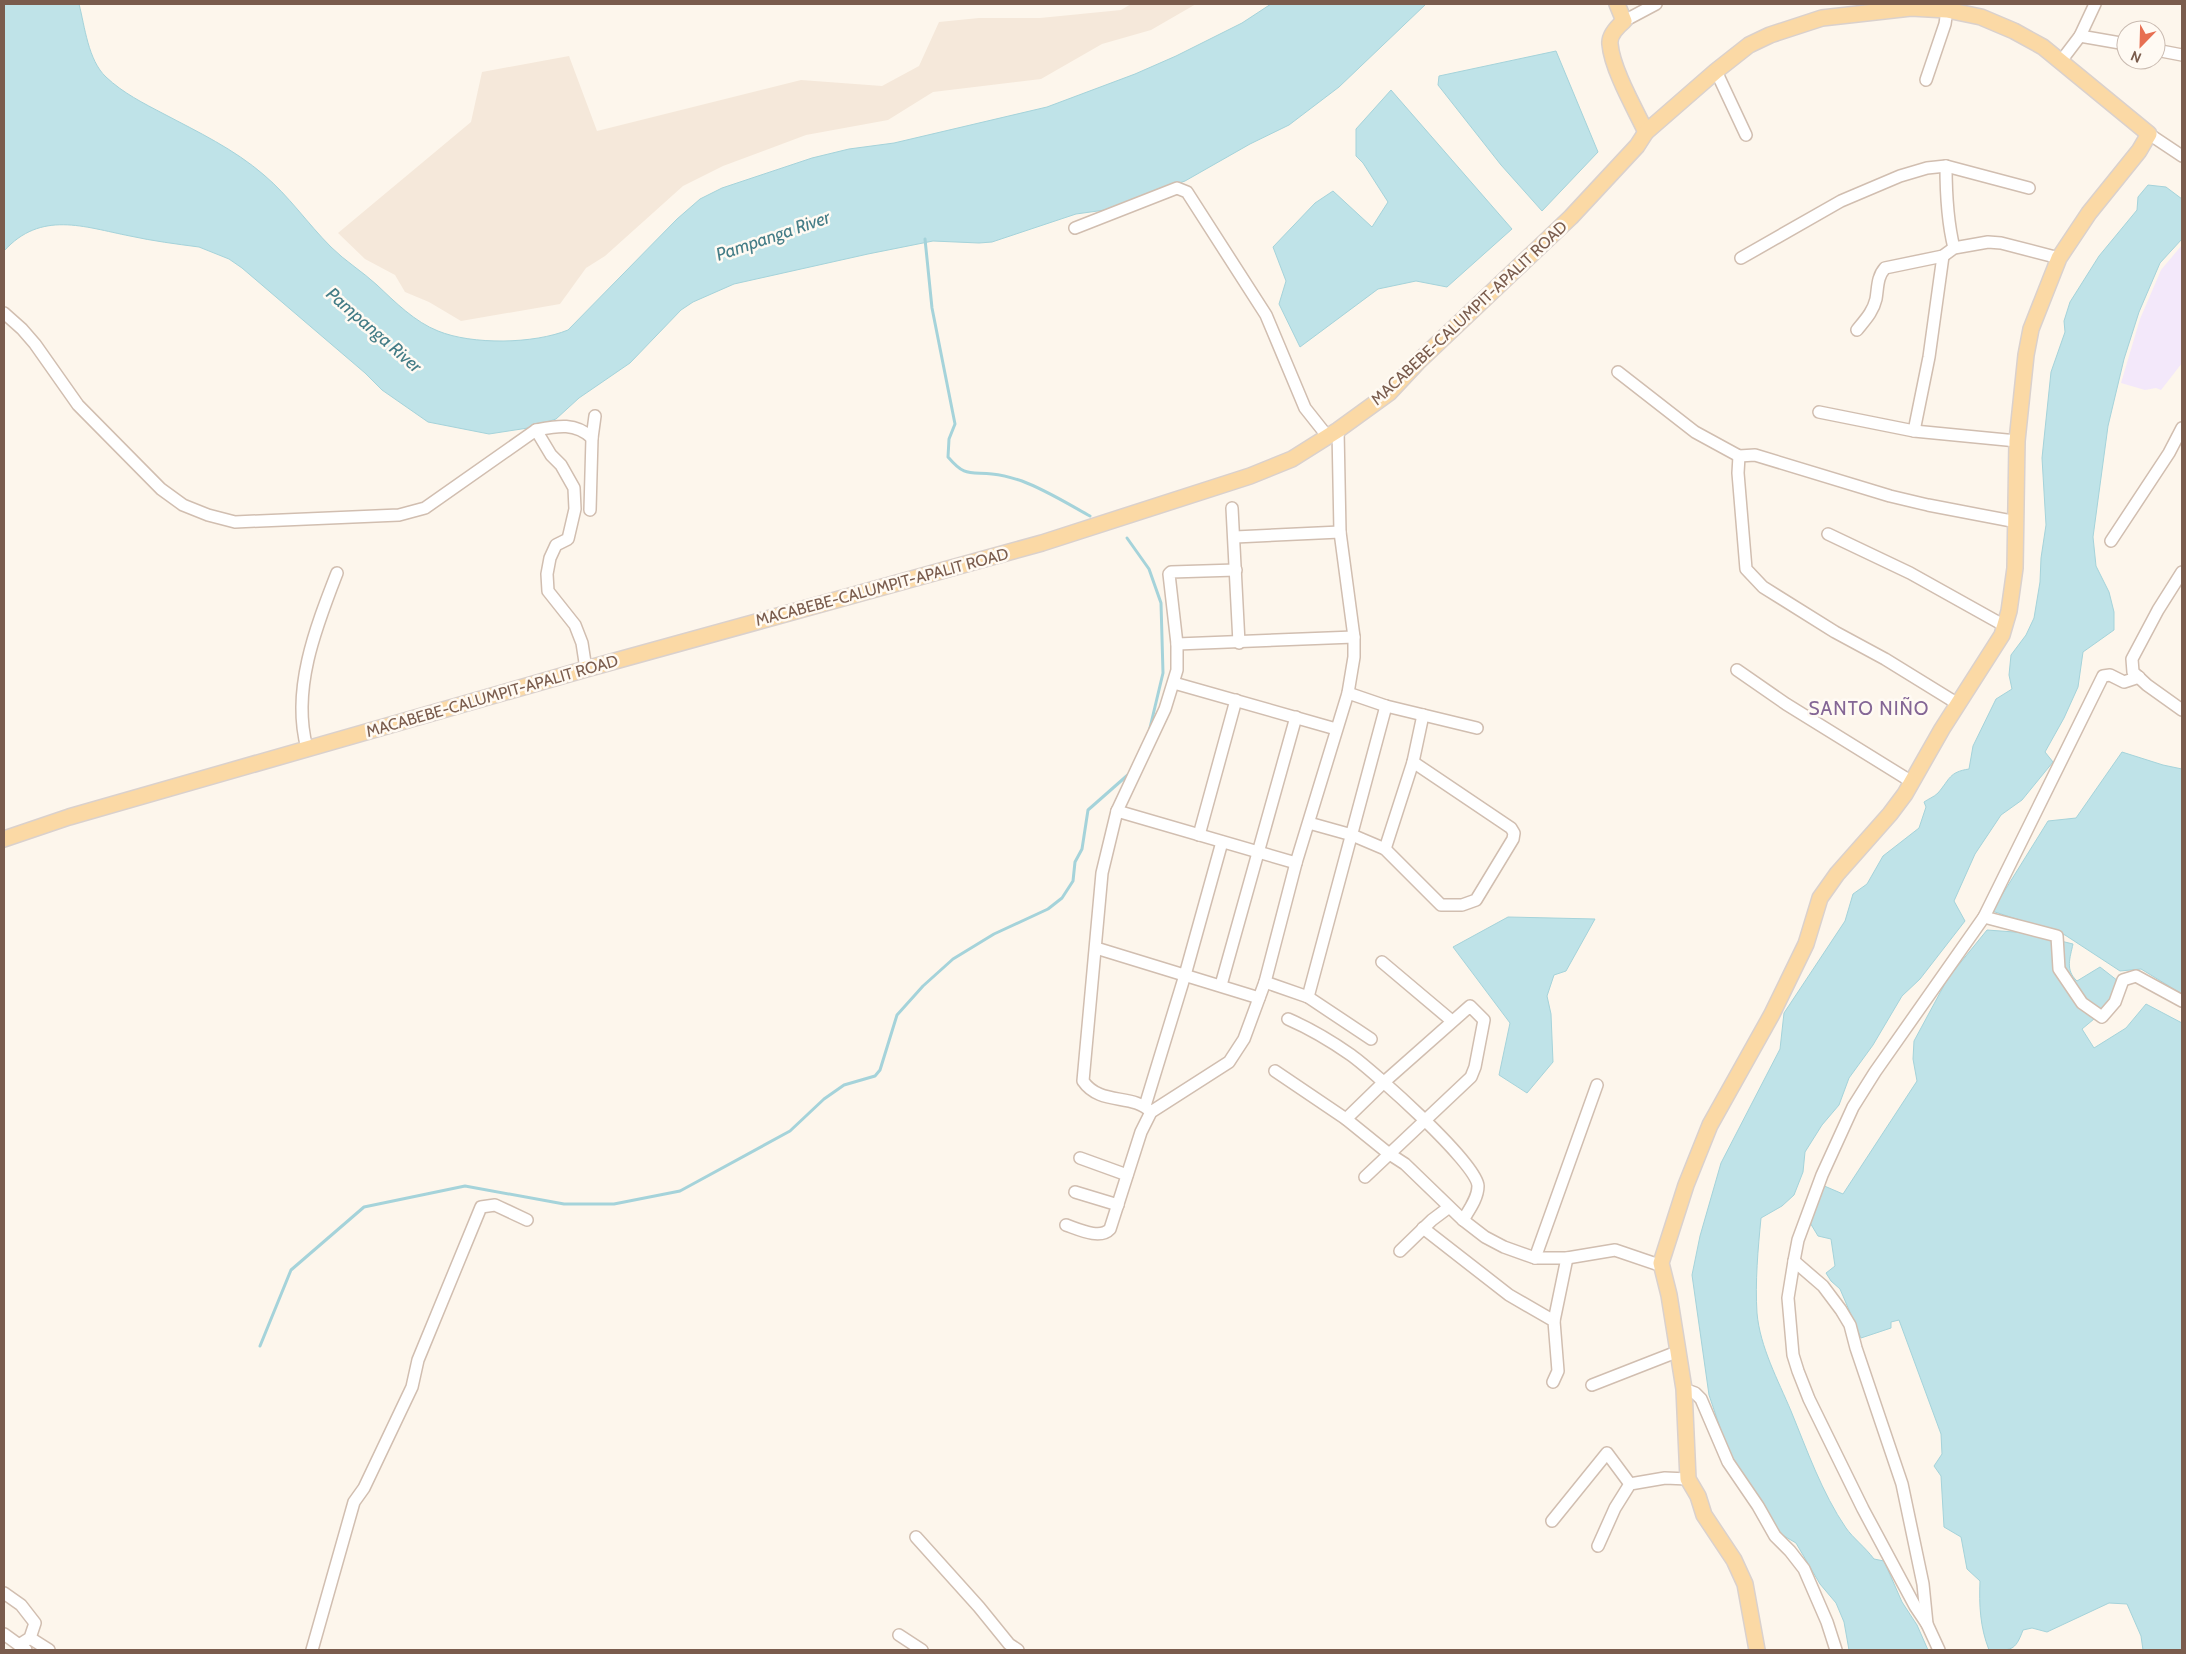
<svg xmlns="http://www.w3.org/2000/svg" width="2186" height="1654" font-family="Cabin,sans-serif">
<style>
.residential{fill:#f5e8da}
.education{fill:#f3e8fa}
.water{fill:#bfe3e8;stroke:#a5d3da}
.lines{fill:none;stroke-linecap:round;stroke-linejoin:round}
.stream{stroke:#a5d3da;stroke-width:3}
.minor-casing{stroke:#d1beb0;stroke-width:14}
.major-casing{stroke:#dad1cd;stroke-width:18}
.minor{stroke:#fff;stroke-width:11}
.major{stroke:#fbd9a5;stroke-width:15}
.labels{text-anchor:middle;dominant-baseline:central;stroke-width:5;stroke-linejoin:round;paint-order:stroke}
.street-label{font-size:16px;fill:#7a5c4d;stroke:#fffaf3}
.water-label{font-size:18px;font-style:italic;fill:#437c86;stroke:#fffaf3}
.quarter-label{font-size:19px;letter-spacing:1px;fill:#846695;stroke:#fffaf3}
</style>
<rect width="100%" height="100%" fill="#fdf6ec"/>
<path class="residential" d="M1131 4H1196L1151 30 1102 44 1041 79 933 92 888 120 806 135 723 166 683 186 605 256 586 268 560 304 461 321 429 302 405 292 395 275 365 259 338 233 471 122 482 72 569 56 597 131 801 80 882 86 919 66 939 22 979 18H1040L1121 10Z"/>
<path class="education" d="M2182 245V363L2161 390 2156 388 2145 390 2121 383 2140 319 2161 270Z"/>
<g class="water">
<path d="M4 4H79C85 27 88 60 106 77 123 93 143 103 164 114 198 132 234 149 264 175 289 196 307 223 331 247 345 261 363 272 377 285 395 302 415 322 438 331 472 345 534 344 568 330L677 219 700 199 722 188 812 158 849 149 894 143 1047 107 1135 74 1176 56 1242 23 1271 4H1426L1339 87 1289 125 1250 144 1185 181 1105 210 1076 214 992 242 979 243 933 241 868 254 734 284 693 302 681 310 630 363 579 398 556 419 528 428 489 434 428 422 382 390 365 373 242 268 229 259 199 247C176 244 153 241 130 236 84 227 41 210 4 251Z"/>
<path d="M1556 51 1598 152 1542 211 1501 165 1438 85 1439 76Z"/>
<path d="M1391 90 1512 229 1447 287 1416 281 1378 289 1300 347 1279 304 1286 281 1273 247 1315 203 1333 191 1372 227 1388 202 1363 163 1356 156V129Z"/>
<path d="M2148 185 2166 187 2182 199V239L2160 263 2139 312 2124 359 2108 426 2093 537 2096 566 2109 592 2114 612V630L2083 652 2078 687 2064 718 2045 752 2053 762 2022 800 2001 815 1975 854 1954 901 1965 921 1920 979 1902 996 1873 1045 1849 1078 1839 1105 1822 1125 1805 1152 1803 1172 1794 1195 1782 1206 1761 1218C1758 1249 1755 1282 1757 1313 1760 1347 1778 1380 1791 1411 1807 1450 1822 1493 1846 1528 1853 1538 1865 1547 1874 1559L1884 1561 1902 1602 1917 1625 1928 1650H1849L1844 1622 1836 1603 1820 1584 1796 1543 1779 1533 1763 1504 1729 1454 1709 1395 1692 1275 1700 1236 1721 1163 1780 1049 1784 1013 1845 921 1853 894 1867 884 1883 856 1919 828 1926 807 1924 802C1928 799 1934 797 1938 793 1950 779 1949 772 1969 769L1973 746 1996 699 2012 689 2009 675 2011 655 2026 635 2034 618 2040 582 2041 558 2046 525 2042 458 2051 372 2065 332 2064 321 2070 302 2099 256 2137 210 2138 197Z"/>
<path d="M2122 752 2163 765 2182 769V994L2141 969 2120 971 2065 935 1992 911 2048 821 2076 818Z"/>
<path d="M1508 917 1595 919 1566 971 1554 975 1547 996 1551 1014 1553 1062 1527 1093 1499 1075 1510 1023 1453 947Z"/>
<path d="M1987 930 2028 933 2073 944C2070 958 2065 970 2077 981L2100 967 2118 981 2112 1004 2082 1029 2094 1048 2126 1028 2146 1004 2182 1023V1650H2143L2141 1636 2127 1604 2109 1603 2047 1632 2032 1628 2023 1630C2015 1652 2011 1650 1989 1650 1980 1627 1979 1605 1980 1581L1967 1569 1961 1537 1944 1527 1941 1476 1934 1466 1942 1454 1941 1434 1899 1320 1891 1322V1328L1861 1338 1840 1289 1831 1281 1826 1273 1835 1266 1831 1239 1818 1236 1809 1221 1822 1185 1843 1194 1917 1081 1913 1059 1914 1041 1948 978Z"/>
</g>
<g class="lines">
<g class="stream">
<path d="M925 239 932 308 955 424 949 439 948 457C965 477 969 472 992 474 1001 475 1013 478 1022 481 1046 490 1068 504 1090 516"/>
<path d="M1127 538 1149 569 1161 603 1163 673 1149 732"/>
<path d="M260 1346 291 1270 364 1207 465 1186 564 1204H614L680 1191 790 1131 824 1099 844 1085 875 1076 880 1070 897 1015 923 986 953 959 994 934 1048 909 1062 898 1073 881 1075 862 1082 849 1088 810 1130 773"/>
</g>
<defs>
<g id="minor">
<path d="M1624 21 1656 4"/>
<path d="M2080 36 2126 44"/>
<path d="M2156 50 2182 55"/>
<path d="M2061 61 2080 36 2095 4"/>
<path d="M1716 71 1746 135"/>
<path d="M1926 80 1945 24 1947 10"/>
<path d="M2149 134 2182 156"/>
<path d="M1946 166C1946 194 1947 220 1954 248"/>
<path d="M1075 228 1177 188 1187 192 1266 315 1305 408 1328 437"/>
<path d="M1741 258 1841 201 1900 176 1927 168 1946 166 2029 188"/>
<path d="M4 313 22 329 35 344 78 405 161 489 183 505 208 515 235 522 399 515 425 508 536 430 551 455 561 465 574 488 575 509 568 539 556 545 550 558 547 574 548 591 575 625 582 643 586 669"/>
<path d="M1857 330C1865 320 1873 312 1876 299 1878 287 1877 277 1885 268L1943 256 1954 248 1988 242 2001 243 2059 258"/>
<path d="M1618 372 1695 432 1739 456 1755 455 1890 496 1928 505 2017 522"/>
<path d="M1819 412 1914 431 2017 441"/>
<path d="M536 430C557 426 575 422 592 438"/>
<path d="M1914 431 1929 357 1943 256"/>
<path d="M1739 456 1738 473 1746 569 1763 587 1835 632 1885 659 1958 704"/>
<path d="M1232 508 1239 643"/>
<path d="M590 510 592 438 595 416"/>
<path d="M1828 534 1910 573 2005 626"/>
<path d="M1235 537 1340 532"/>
<path d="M2111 541 2169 453 2182 428"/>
<path d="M2182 572 2158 610 2132 659 2133 672 2147 685 2182 710"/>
<path d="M1177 644 1354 637"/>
<path d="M1737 670 1786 704 1912 782"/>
<path d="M1174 683 1336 729"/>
<path d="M1348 693 1386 706 1477 728"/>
<path d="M307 748C291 690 316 627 337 573"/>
<path d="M1117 811 1296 863"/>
<path d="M1309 823 1352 835 1385 849 1441 905H1462L1476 900 1513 839 1514 833 1511 828 1413 762"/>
<path d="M1199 835 1236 700"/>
<path d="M1385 849 1413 762 1423 715"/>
<path d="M1984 917 2057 936 2059 969 2082 1003 2102 1017 2115 1002 2123 980 2136 976 2182 1001"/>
<path d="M1096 948 1259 998"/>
<path d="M1382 962 1452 1021"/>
<path d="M1265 982 1308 997 1371 1039"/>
<path d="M1221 985 1296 717"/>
<path d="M1308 997 1386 706"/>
<path d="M1288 1019C1311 1029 1331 1041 1351 1055 1373 1071 1477 1163 1478 1186 1478 1198 1469 1210 1463 1220"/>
<path d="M1275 1071 1346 1119 1388 1153 1405 1164 1463 1220 1485 1237 1504 1247 1535 1258H1567L1615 1250 1662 1266"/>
<path d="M1145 1106 1185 975 1222 842"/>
<path d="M1151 1112C1133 1093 1100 1106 1083 1081L1102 873 1117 811 1165 709 1177 670V644L1169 574 1171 572 1236 570"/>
<path d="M1346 1119 1383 1083 1470 1006 1484 1020 1475 1067 1471 1077 1365 1177"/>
<path d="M1080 1158 1127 1175"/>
<path d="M1075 1192 1118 1205"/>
<path d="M1066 1225C1078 1229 1100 1240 1110 1229L1141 1132 1151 1112 1229 1062 1244 1039 1265 982 1296 863 1348 693 1354 657V637L1340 532 1338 430"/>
<path d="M1423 1228 1509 1295 1554 1321 1558 1371 1553 1382"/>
<path d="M1400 1251 1432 1220 1448 1208"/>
<path d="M1535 1258 1597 1085"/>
<path d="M1794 1261 1823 1286 1841 1310 1850 1325 1856 1348 1902 1484 1923 1584 1927 1624 1939 1650"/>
<path d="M1554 1321 1567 1258"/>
<path d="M1592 1385 1679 1351"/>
<path d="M1684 1389 1695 1393 1701 1399 1728 1462 1758 1506 1775 1536 1790 1551 1804 1569 1827 1622 1836 1650"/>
<path d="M1552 1521 1607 1453 1630 1484"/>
<path d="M916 1537 979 1607 1009 1644 1018 1650"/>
<path d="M1598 1546 1615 1508 1630 1484 1665 1478 1688 1479"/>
<path d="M4 1593 21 1605 35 1623 30 1638 19 1645"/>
<path d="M1927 1624 1915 1606 1863 1509 1809 1399 1798 1371 1793 1355 1788 1298 1794 1261 1798 1240 1822 1175 1853 1107 1875 1072 1984 917 2103 676 2110 675 2124 682 2139 677"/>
<path d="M4 1634 26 1650"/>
<path d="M899 1635 922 1650"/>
<path d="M30 1638 49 1650"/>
<path d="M312 1650 354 1502 364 1488 412 1387 418 1360 481 1207 495 1205 527 1220"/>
</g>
<g id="major">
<path d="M1617 4 1624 21C1617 27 1609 35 1610 44 1612 69 1635 109 1646 132"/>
<path d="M4 839 69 817 586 669 1042 543 1250 476 1292 459 1338 430 1389 393 1418 362 1571 217 1637 146 1646 132 1716 71 1749 45 1770 35 1822 18 1911 8 1947 10 1981 17 2014 31 2043 47 2149 134 2139 151 2089 213 2059 258 2031 329 2026 355 2017 441 2015 568 2009 611 2002 635 1942 729 1905 794 1890 814 1837 874 1820 898 1806 944 1772 1014 1710 1125 1686 1185 1661 1263 1669 1295 1684 1389 1688 1479 1698 1496 1704 1515 1734 1560 1745 1584 1757 1650"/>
</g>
</defs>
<use href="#minor" class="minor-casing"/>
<use href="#major" class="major-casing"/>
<use href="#minor" class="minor"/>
<use href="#major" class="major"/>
</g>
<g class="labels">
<g class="street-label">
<text transform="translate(1469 313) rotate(-43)">MACABEBE-CALUMPIT-APALIT ROAD</text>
<text transform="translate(882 587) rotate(-15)">MACABEBE-CALUMPIT-APALIT ROAD</text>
<text transform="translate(492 696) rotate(-16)">MACABEBE-CALUMPIT-APALIT ROAD</text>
</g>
<g class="water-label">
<text transform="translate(773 236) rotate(-19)">Pampanga River</text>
<text transform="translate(374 330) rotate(41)">Pampanga River</text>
</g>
<g class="quarter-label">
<text x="1869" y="708">SANTO NIÑO</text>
</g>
</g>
<rect width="2186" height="1654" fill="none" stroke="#7a5c4d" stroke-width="10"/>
<g transform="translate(2141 45) rotate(203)"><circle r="24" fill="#fffaf3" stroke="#cabbb1"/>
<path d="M0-4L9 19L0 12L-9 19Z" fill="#e76f51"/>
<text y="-8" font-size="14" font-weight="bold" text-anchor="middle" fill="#7a5c4d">N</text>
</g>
</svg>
